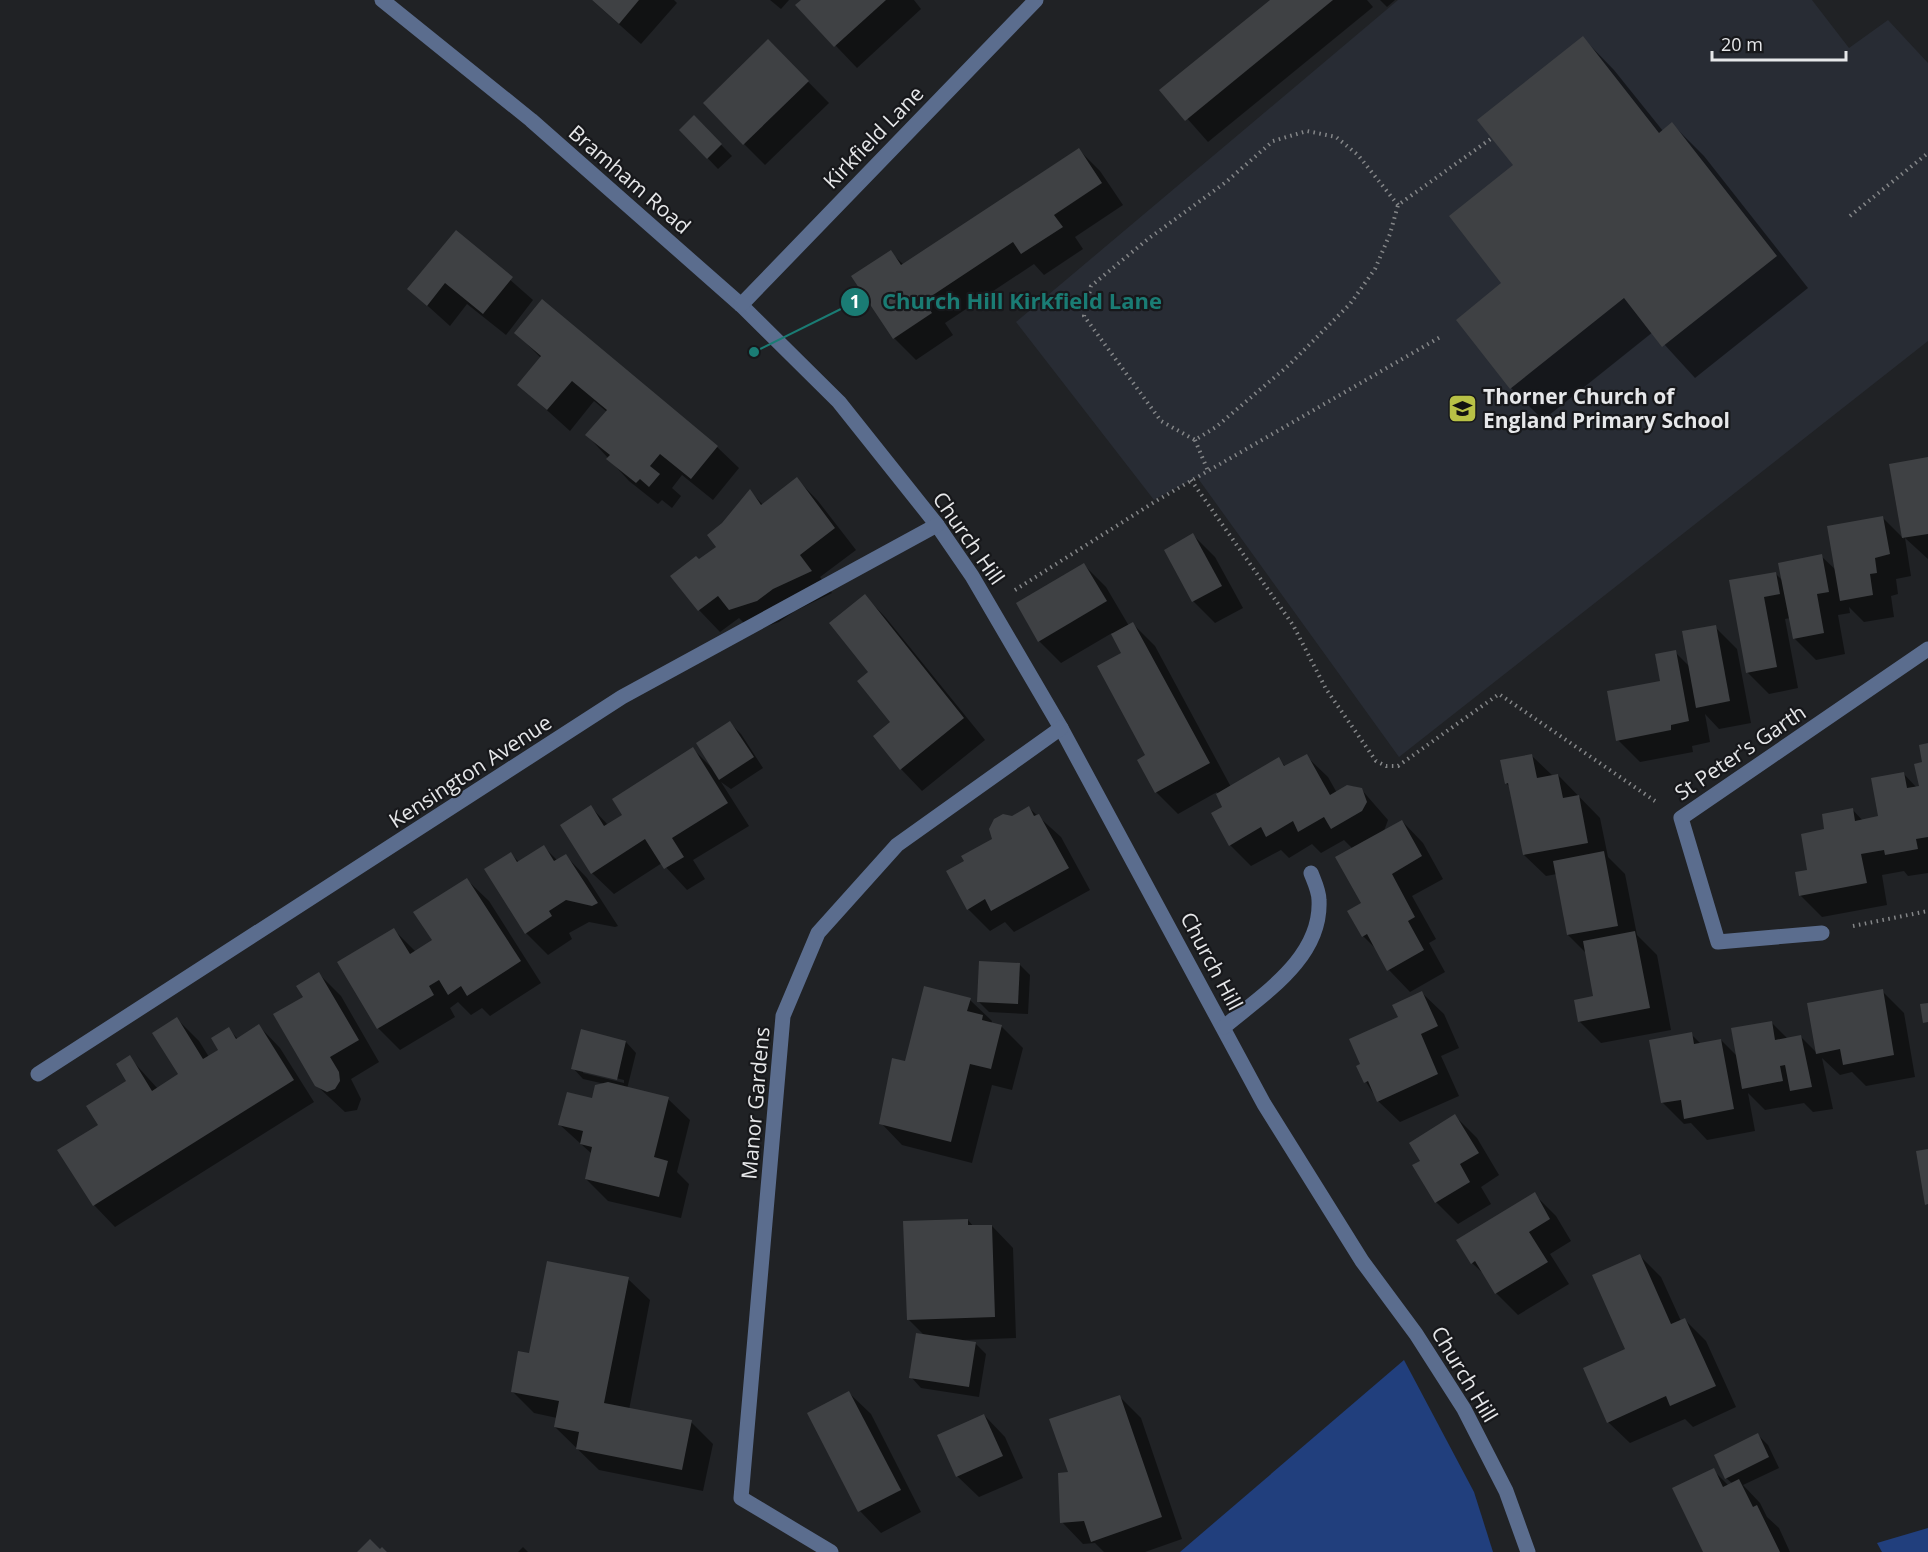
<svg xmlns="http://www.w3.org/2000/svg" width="1928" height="1552" font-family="'Open Sans',sans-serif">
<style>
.built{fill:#282c34}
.green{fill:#213f7d}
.shadow{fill:#0007;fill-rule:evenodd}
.building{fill:#3f4144}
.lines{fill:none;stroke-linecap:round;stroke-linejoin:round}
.path{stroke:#848688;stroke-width:4;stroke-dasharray:1.5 4.5;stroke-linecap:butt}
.minor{stroke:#5b6d8e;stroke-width:15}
.labels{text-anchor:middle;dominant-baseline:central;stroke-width:4.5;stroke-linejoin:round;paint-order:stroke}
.street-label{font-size:21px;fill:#e6e7e9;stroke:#17181b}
.poi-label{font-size:21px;font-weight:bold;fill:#e6e7e9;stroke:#17181b;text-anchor:start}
.leader{fill:none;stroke:#1a7c74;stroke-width:2}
.callout-dot{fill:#1a7c74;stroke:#17181b;stroke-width:2}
.mark-label{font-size:18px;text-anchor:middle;font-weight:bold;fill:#fff}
.callout-label{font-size:22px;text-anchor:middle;font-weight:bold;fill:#1a7c74;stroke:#17181b;stroke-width:4.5;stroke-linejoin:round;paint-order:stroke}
</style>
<rect width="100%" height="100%" fill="#202225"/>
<path class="built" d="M1398 0H1812L1849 48 1888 20 1928 63V341L1399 757 1197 477 1154 500 1016 322Z"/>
<g class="green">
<path d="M1404 1360 1474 1492 1493 1552H1180Z"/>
<path d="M1928 1528V1552H1882L1877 1543Z"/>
</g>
<g class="shadow">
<path d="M592 0H674L677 3 641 44Z"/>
<path d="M770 0H789L781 9Z"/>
<path d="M803 0H914L921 9 857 68 797 5Z"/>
<path d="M1272 0H1367L1373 7 1208 142 1162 90Z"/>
<path d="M1380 0H1395L1387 7Z"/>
<path d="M1583 38 1614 70 1663 131 1672 124 1704 156 1808 288 1695 378 1653 332 1543 420 1511 388 1504 283 1516 165Z"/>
<path d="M768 41 829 103 765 165 744 144Z"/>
<path d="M694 117 732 156 718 169 681 130Z"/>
<path d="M1078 149 1100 171 1123 205 1075 237 1083 249 1044 275 1034 264 945 323 953 335 916 360 894 338 890 252 904 265Z"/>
<path d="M456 232 533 300 506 335 467 304 450 326 409 289Z"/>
<path d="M542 301 717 447 739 468 713 500 682 475 672 488 681 496 672 508 662 500 658 504 629 481 587 435 607 412 594 401 570 431 519 385 541 358 516 333Z"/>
<path d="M1928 459V559L1905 538 1911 576 1896 579 1898 594 1891 596 1894 617 1864 622 1849 607 1850 613 1838 615 1845 654 1816 660 1794 638 1790 618 1785 619 1798 688 1769 694 1747 672 1730 581 1775 573 1783 581 1821 556 1837 571 1883 518 1904 539 1891 465Z"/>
<path d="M797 479 818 501 856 550 820 577 832 593 795 611 779 622 752 631 739 618 720 632 699 610 672 576 699 561 718 547 723 524 750 491 763 505Z"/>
<path d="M1193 535 1215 557 1243 608 1215 623 1193 601Z"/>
<path d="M1084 565 1106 587 1129 626 1133 624 1155 646 1231 787 1279 759 1286 767 1306 756 1328 777 1337 793 1352 786 1361 789 1388 820 1384 831 1402 821 1423 843 1443 879 1412 896 1436 939 1429 943 1445 972 1410 992 1389 970 1379 952 1363 936 1349 912 1363 904 1353 849 1344 840 1321 853 1312 844 1289 858 1281 850 1251 866 1230 845 1224 807 1217 792 1178 814 1156 792 1123 653 1112 633 1061 663 1039 641Z"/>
<path d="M865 596 886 618 985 740 922 791 901 769 892 723 870 672Z"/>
<path d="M1715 627 1737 649 1751 723 1719 729 1705 714 1710 742 1692 746 1693 752 1640 762 1618 740 1662 682 1675 652 1690 667Z"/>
<path d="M730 723 741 734 763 768 731 789 721 782 749 826 693 860 705 879 687 890 662 863 614 894 592 873 591 807 608 825 624 815 693 749 711 767Z"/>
<path d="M1928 745V873L1908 876 1904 871 1882 875 1887 905 1822 917 1800 895 1826 831 1852 809 1863 821 1879 817 1903 773 1917 788 1920 787Z"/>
<path d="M1532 756 1553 776 1558 775 1600 818 1608 857 1625 874 1637 935 1657 955 1671 1030 1601 1043 1579 1021 1595 998 1587 954 1568 935 1557 874 1546 876 1524 855 1511 788 1506 783Z"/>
<path d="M1029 808 1061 837 1090 890 1014 932 1005 922 990 931 968 909 966 861 993 840 1012 817Z"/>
<path d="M544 847 558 861 566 856 587 878 618 926 615 927 589 922 569 933 572 939 548 955 526 933 510 853 520 863Z"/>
<path d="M467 880 489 901 541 983 490 1016 482 1008 471 1015 458 1002 450 1008 455 1017 400 1050 378 1028 394 930 416 952 434 941Z"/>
<path d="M1019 964 1030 975 1028 1014 989 1012 978 1001Z"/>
<path d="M319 974 341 996 379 1062 351 1079 361 1099 357 1110 345 1112 316 1085 305 997Z"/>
<path d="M1882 991 1904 1013 1915 1077 1866 1086 1852 1072 1840 1075 1822 1058 1833 1109 1813 1112 1804 1103 1765 1110 1748 1093 1755 1131 1707 1140 1691 1123 1684 1124 1662 1102 1691 1034 1701 1044 1721 1040 1738 1057 1771 1022 1788 1039 1801 1037 1818 1054 1808 1004Z"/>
<path d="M1422 993 1444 1014 1459 1048 1441 1056 1459 1096 1400 1122 1378 1101 1366 1082Z"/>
<path d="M970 1000 992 1021 991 1024 1001 1026 1023 1048 1012 1090 992 1085 972 1163 902 1145 881 1123 906 1063Z"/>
<path d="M177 1019 199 1041 209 1057 220 1050 228 1029 238 1039 259 1026 280 1048 314 1102 115 1227 94 1205 100 1125 129 1081V1057L158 1089 180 1075Z"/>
<path d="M626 1042 636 1053 627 1089 668 1099 690 1120 677 1172 689 1184 681 1218 608 1201 586 1179 592 1154 560 1125 594 1100 605 1084 583 1079 573 1068ZM583 1070 624 1080V1083L583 1073Z"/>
<path d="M1455 1116 1477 1138 1499 1175 1481 1187 1491 1204 1458 1224 1436 1202 1422 1161Z"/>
<path d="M1534 1194 1556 1216 1571 1241 1550 1254 1569 1284 1518 1315 1496 1293 1486 1276 1472 1263Z"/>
<path d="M968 1220 974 1227 992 1226 1013 1248 1016 1338 963 1340 975 1343 986 1354 979 1397 921 1388 911 1377 925 1336 908 1319Z"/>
<path d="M1639 1255 1661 1277 1681 1321 1685 1320 1706 1341 1736 1407 1693 1427 1685 1419 1630 1443 1608 1422 1627 1349Z"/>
<path d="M628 1279 650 1300 629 1410 691 1422 713 1444 703 1491 599 1470 555 1427 557 1418 534 1413 512 1391 530 1355Z"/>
<path d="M849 1393 871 1414 921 1512 881 1533 860 1511Z"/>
<path d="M1119 1396 1141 1418 1182 1539 1145 1552H1104L1095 1543 1083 1544 1062 1522 1070 1473Z"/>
<path d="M984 1415 1005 1437 1023 1478 979 1497 957 1476Z"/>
<path d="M1758 1435 1768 1445 1779 1468 1743 1485 1760 1503 1767 1517 1779 1528 1790 1552H1705L1713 1470 1729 1486 1733 1484 1726 1478Z"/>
<path d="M523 1547 528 1552H518Z"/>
</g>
<g class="building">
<path d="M592 0H639L619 24Z"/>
<path d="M801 0H886L834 47 795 5Z"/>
<path d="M1270 0H1333L1185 121 1159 90Z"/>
<path d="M1583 36 1659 133 1672 122 1777 256 1662 347 1624 298 1510 389 1456 320 1501 283 1449 216 1513 165 1477 120Z"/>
<path d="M768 39 809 81 743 145 703 103Z"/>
<path d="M694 115 722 144 707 159 679 130Z"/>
<path d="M1079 148 1102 183 1054 215 1063 227 1021 254 1013 242 924 301 932 313 893 339 851 276 891 250 901 265Z"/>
<path d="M456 230 513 277 483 314 445 283 427 306 407 289Z"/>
<path d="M542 299 718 446 691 479 660 454 650 466 660 474 649 487 640 479 636 483 606 459 610 455 585 435 607 410 572 381 547 410 517 385 541 356 514 333Z"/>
<path d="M1928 457V534L1902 538 1889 464Z"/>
<path d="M797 477 835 528 800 555 812 571 773 589 757 601 729 610 718 596 698 611 670 576 696 556 699 559 716 547 707 535 722 523 750 489 761 505Z"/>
<path d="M1883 516 1890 554 1875 558 1877 573 1870 574 1873 595 1840 601 1827 526Z"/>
<path d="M1193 533 1222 586 1192 602 1164 550Z"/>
<path d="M1822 554 1829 592 1817 594 1824 633 1793 639 1778 563Z"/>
<path d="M1084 563 1107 601 1038 642 1016 603Z"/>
<path d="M1776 572 1780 594 1764 597 1777 667 1746 673 1729 580Z"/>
<path d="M865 594 964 718 900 770 873 736 890 722 857 681 868 672 829 623Z"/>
<path d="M1133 622 1210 763 1155 793 1137 760 1145 755 1097 666 1121 653 1111 634Z"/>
<path d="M1716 625 1730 701 1696 708 1682 631Z"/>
<path d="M1676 650 1689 721 1671 725V730L1616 741 1607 691 1660 681 1655 654Z"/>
<path d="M730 721 754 757 719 780 696 743Z"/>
<path d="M1928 743V837L1916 839 1918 849 1885 855 1884 850 1861 854 1867 883 1799 896 1795 872 1807 870 1801 834 1824 829 1822 814 1853 808 1855 821 1878 816 1871 778 1904 772 1907 788 1919 786 1914 764 1922 762 1919 745Z"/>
<path d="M693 747 728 803 672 838 684 857 664 869 645 839 591 874 560 825 591 805 604 826 622 815 612 799Z"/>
<path d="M1307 754 1330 795 1347 785 1362 788 1367 802 1362 811 1331 829 1324 817 1298 832 1293 821 1266 837 1261 827 1229 846 1211 813 1222 807 1216 794 1279 757 1284 766Z"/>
<path d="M1532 754 1537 778 1558 774 1563 798 1579 795 1588 843 1523 855 1508 783 1505 784 1500 760Z"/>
<path d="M1029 806 1034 816 1039 814 1069 868 991 911 985 899 967 910 946 871 964 861 961 856 992 839 989 829 994 819 1003 814 1012 816Z"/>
<path d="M1402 820 1422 856 1392 874 1415 917 1408 921 1424 950 1387 971 1367 934 1362 937 1347 911 1361 903 1335 857Z"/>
<path d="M544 845 554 861 566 854 598 903 592 906 566 900 549 911 552 916 525 934 484 869 511 852 517 862Z"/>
<path d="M1604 851 1618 926 1567 935 1553 861Z"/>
<path d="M467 878 521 961 467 996 461 986 448 995 439 980 429 986 434 995 377 1029 337 962 394 928 410 954 432 940 413 912Z"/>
<path d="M1635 931 1650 1008 1578 1022 1574 1000 1593 996 1583 941Z"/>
<path d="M979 961 1020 963 1018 1004 977 1002Z"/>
<path d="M319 972 359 1040 330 1057 339 1072 340 1081 335 1089 327 1092 315 1086 273 1014 303 997 296 986Z"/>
<path d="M924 986 971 998 967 1011 983 1015 982 1020 1002 1025 991 1069 970 1064 951 1142 879 1124 892 1058 905 1061Z"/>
<path d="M1883 989 1894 1055 1843 1065 1840 1049 1816 1054 1807 1003Z"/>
<path d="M1422 991 1438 1026 1421 1034 1438 1074 1377 1102 1368 1081 1364 1083 1356 1066 1360 1064 1349 1039 1398 1017 1392 1005Z"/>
<path d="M1928 1003V1022L1923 1023 1920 1004Z"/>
<path d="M177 1017 203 1059 218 1050 211 1038 229 1027 236 1039 259 1024 294 1080 93 1206 57 1150 98 1125 86 1106 126 1081 116 1064 130 1055 152 1091 178 1074 152 1033Z"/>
<path d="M1772 1021 1775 1040 1801 1035 1812 1087 1790 1091 1785 1065 1780 1066 1783 1081 1742 1089 1731 1028Z"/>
<path d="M581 1029 626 1041 617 1080 571 1069Z"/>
<path d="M1692 1032 1694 1044 1721 1039 1734 1109 1684 1119 1681 1100 1661 1103 1649 1040Z"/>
<path d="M608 1082 669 1097 654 1157 668 1161 659 1197 585 1179 592 1147 580 1144 583 1131 558 1125 567 1092 592 1098 595 1085Z"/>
<path d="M1455 1114 1479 1153 1460 1164 1470 1182 1435 1203 1412 1165 1420 1161 1409 1143Z"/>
<path d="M1928 1149V1204L1925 1205 1916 1151Z"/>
<path d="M1535 1192 1550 1219 1529 1232 1548 1262 1495 1294 1475 1261 1471 1264 1456 1240Z"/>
<path d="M968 1219V1225H992L995 1317 907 1320 903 1221Z"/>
<path d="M1640 1254 1671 1324 1685 1318 1716 1386 1670 1406 1666 1396 1607 1423 1583 1368 1625 1349 1592 1275Z"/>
<path d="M547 1261 629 1277 604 1403 692 1420 682 1470 576 1449 579 1432 554 1427 559 1401 511 1392 518 1351 529 1353Z"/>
<path d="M916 1333 976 1342 969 1387 909 1378Z"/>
<path d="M849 1391 901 1490 858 1512 807 1413Z"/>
<path d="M1120 1395 1162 1517 1091 1542 1084 1521 1060 1523 1058 1473 1068 1472 1049 1419Z"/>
<path d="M984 1414 1003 1456 956 1477 937 1435Z"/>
<path d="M1758 1433 1769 1457 1725 1479 1714 1455Z"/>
<path d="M1714 1468 1723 1487 1739 1479 1753 1507 1757 1505 1780 1552H1703L1672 1488Z"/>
<path d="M370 1539 380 1549 382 1547 387 1552H357Z"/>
</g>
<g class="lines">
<g class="path">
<path d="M1398 205 1358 155 1336 137 1307 131 1273 141 1226 182 1148 239 1091 286 1084 316 1161 421 1195 440 1216 427 1289 365 1350 304 1375 269 1390 234 1398 205 1492 138"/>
<path d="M1850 216 1928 153"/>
<path d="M1195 440 1208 471"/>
<path d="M1191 480 1293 625 1326 689 1376 761 1386 766H1398L1499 694 1655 801"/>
<path d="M1015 590 1156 501 1442 336"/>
<path d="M1853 926 1928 911"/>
</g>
<g class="minor">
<path d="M382 0 531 120 741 305 839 402 937 525 972 576 1061 728 1264 1104 1362 1261 1416 1334 1464 1409 1506 1491 1528 1552"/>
<path d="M741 305 1036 0"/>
<path d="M1822 933 1718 942 1681 818 1928 649"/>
<path d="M1224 1027C1263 994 1322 958 1319 900 1319 891 1314 881 1311 873"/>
<path d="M38 1074 622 697 937 525"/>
<path d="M831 1552 741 1498 783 1016 818 933 897 845 1061 728"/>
</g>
</g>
<defs>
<symbol id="school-square" viewBox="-11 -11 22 22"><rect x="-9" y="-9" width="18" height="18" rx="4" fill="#b8c146" stroke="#17181b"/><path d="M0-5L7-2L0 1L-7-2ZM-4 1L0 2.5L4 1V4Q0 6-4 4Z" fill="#111"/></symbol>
</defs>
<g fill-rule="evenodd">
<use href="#school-square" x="1446" y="392" width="33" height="33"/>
</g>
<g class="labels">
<g class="street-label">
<text transform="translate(873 137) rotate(-46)">Kirkfield Lane</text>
<text transform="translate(630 179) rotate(41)">Bramham Road</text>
<text transform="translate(969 538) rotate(55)">Church Hill</text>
<text transform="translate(1740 752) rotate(-34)">St Peter's Garth</text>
<text transform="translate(470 771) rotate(-33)">Kensington Avenue</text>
<text transform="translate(1212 961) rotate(62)">Church Hill</text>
<text transform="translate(755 1103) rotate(-85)">Manor Gardens</text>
<text transform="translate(1465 1374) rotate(59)">Church Hill</text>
</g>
<g class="poi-label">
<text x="1483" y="396">Thorner Church of<tspan x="1483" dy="24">England Primary School</tspan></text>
</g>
</g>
<path class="leader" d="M754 352L855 302"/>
<g class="callout-dot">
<circle cx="754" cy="352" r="6"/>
<circle cx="855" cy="302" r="15"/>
</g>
<g class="mark-label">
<text x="855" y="308">1</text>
</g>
<g class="callout-label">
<text x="1022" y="309">Church Hill Kirkfield Lane</text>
</g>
<path d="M1712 51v9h134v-9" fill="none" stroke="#e6e7e9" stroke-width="3"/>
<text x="1721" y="51" font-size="18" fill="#e6e7e9" stroke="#17181b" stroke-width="4.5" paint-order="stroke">20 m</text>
</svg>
